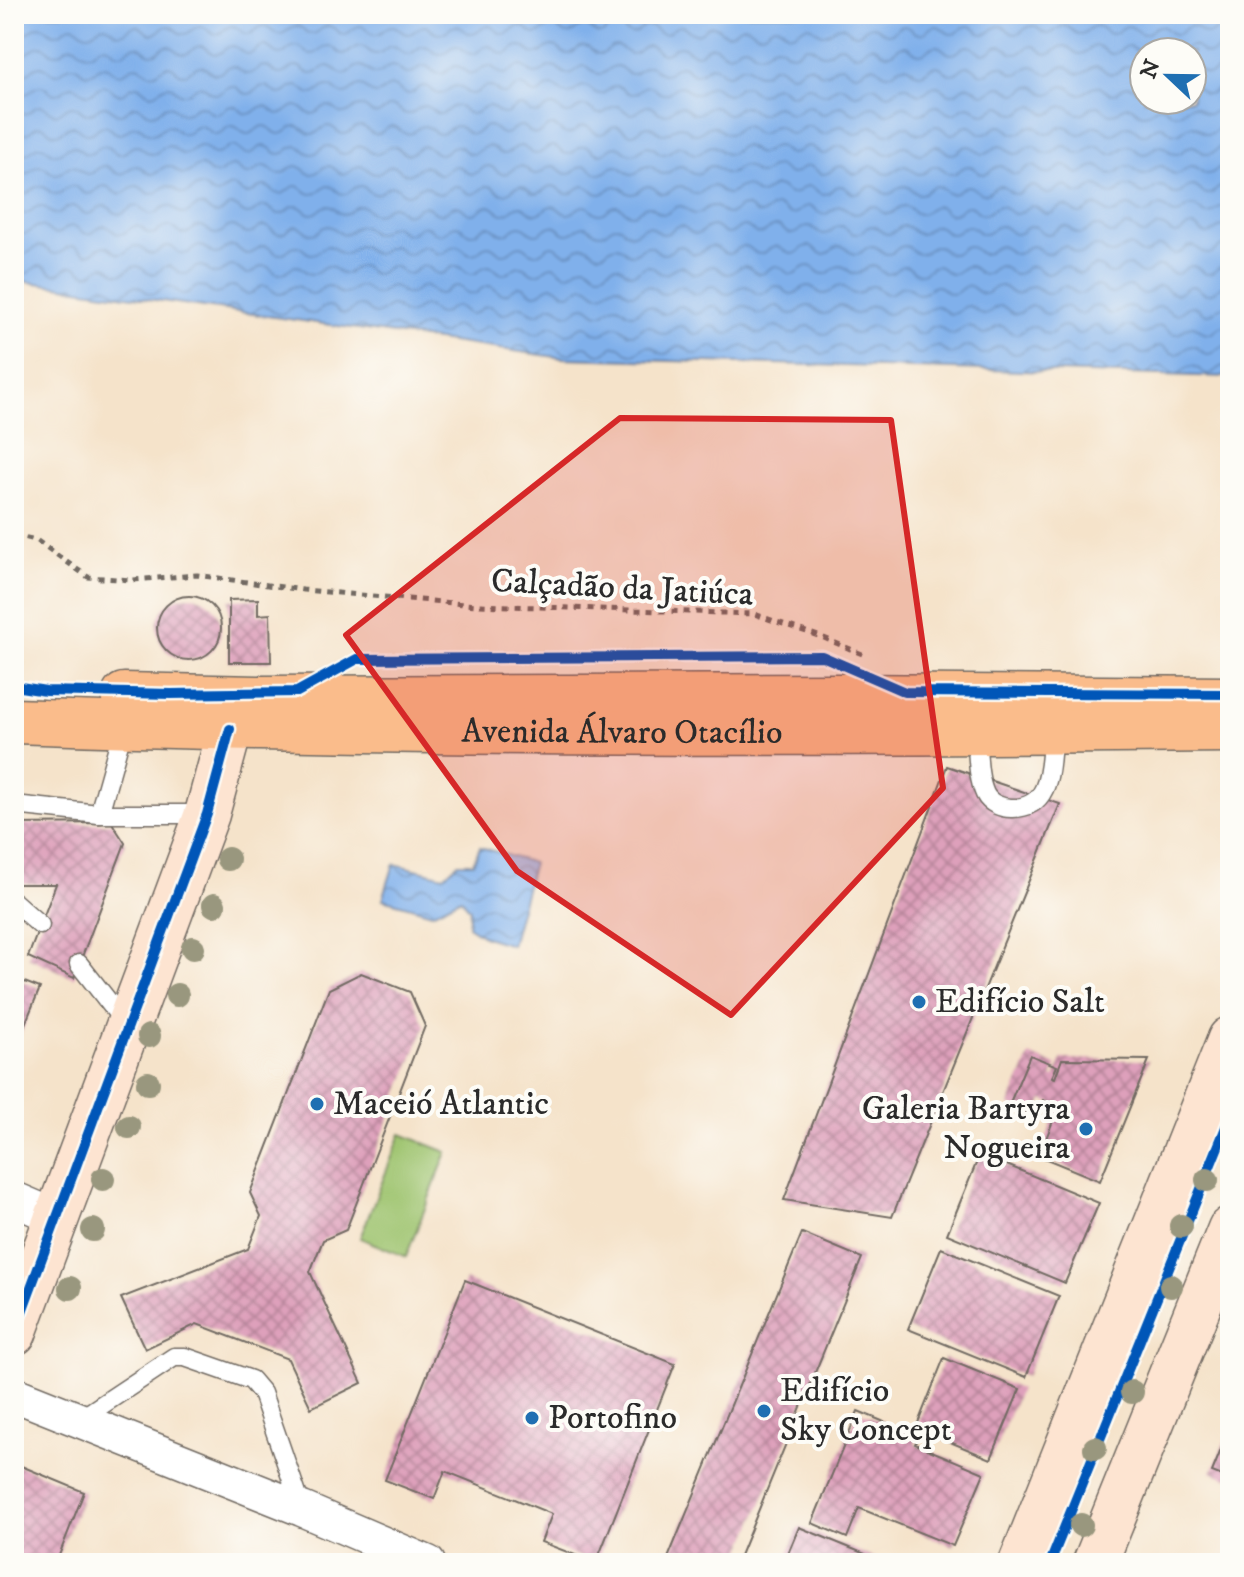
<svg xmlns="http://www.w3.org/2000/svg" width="1244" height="1577" font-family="'IM FELL DW Pica',serif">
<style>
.park{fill:#9fc46f;stroke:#65784d;stroke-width:2}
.water{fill:url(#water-waves);stroke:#566e8b;stroke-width:2;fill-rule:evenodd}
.building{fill:url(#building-cross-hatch)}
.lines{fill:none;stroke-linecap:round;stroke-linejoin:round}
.lane-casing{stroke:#726b63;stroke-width:21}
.street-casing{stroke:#726b63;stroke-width:37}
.secondary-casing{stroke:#726b63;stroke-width:47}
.primary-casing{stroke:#726b63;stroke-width:47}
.path{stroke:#726b63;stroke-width:5;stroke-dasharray:6 6;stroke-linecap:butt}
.lane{stroke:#fff;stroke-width:18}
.street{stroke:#fff;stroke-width:34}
.secondary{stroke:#fde4d1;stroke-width:44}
.primary{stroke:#fabc8b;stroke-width:44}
.cycleway-casing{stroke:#fdfcf7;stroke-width:15}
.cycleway{stroke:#0057b8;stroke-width:10}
.tree{fill:#99977e}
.marked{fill:#d62828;fill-opacity:0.2;stroke:#d62828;stroke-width:6;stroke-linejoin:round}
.poi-dot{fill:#1f6fb2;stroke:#fdfcf7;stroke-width:3}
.labels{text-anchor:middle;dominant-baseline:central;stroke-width:8;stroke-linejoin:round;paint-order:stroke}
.street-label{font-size:34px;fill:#2b2b2b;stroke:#fdfcf7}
.poi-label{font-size:34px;fill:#2b2b2b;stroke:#fdfcf7;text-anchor:start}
</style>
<defs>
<pattern id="water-waves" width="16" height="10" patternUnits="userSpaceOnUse" patternTransform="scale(2)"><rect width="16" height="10" fill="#80b0eb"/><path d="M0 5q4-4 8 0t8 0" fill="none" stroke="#698fbf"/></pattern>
<pattern id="building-cross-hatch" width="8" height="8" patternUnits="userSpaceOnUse" patternTransform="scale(2)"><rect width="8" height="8" fill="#dea0bb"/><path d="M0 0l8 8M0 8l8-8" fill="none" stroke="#b48398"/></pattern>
</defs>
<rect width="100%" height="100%" fill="#fdfcf7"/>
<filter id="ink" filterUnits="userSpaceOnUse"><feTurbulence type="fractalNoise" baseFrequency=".0125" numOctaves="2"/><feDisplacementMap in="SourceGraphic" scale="16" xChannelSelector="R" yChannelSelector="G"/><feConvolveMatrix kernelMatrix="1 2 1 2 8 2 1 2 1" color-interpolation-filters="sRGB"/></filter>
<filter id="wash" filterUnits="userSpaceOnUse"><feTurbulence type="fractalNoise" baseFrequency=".006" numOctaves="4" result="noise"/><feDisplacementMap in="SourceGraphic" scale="32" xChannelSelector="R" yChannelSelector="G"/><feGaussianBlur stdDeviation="1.8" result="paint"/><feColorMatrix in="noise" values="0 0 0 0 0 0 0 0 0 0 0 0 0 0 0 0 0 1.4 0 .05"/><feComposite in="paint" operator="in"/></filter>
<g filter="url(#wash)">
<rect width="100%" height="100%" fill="#f5e3ca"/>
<path class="park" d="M401 1134 447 1152 406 1257 360 1238Z"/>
<g class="water">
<path d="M14 14H1230V377L563 358 14 280ZM1144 52H1192V100H1144Z"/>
<path d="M480 847 533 863 511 945 485 937 468 926 470 909 461 898 432 913 383 899 394 864 444 876 458 863H473Z"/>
</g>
<g id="blocks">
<g class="building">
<circle cx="189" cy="628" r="32"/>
<path d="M258 599V615L270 614 271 662H229V600Z"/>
<path d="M947 766 1060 804 892 1217 784 1200Z"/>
<path d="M112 823 125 843 74 978 28 957 56 884H14V824Z"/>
<path d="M361 973 410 992 425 1026 346 1230 323 1240 310 1272 362 1383 311 1408 288 1359 197 1324 145 1349 121 1298 248 1249 261 1216 250 1193 329 989Z"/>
<path d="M14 978 40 988 18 1041 14 1039Z"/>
<path d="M1030 1055 1057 1066 1052 1077 1055 1078 1062 1059 1149 1060 1100 1181 1039 1156 1059 1106 1043 1100 1036 1116 1009 1105Z"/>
<path d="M980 1154 1099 1203 1065 1283 947 1234Z"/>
<path d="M802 1233 862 1258 737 1563H666Z"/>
<path d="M941 1248 1059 1296 1026 1377 908 1329Z"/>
<path d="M465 1280 675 1364 596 1563 541 1542 552 1514 445 1471 434 1499 385 1480Z"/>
<path d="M944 1358 1020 1389 991 1459 916 1428Z"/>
<path d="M858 1411 918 1436 915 1444 984 1473 953 1546 859 1508 847 1538 812 1523Z"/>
<path d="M1230 1428V1479L1212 1472Z"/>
<path d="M14 1463 84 1492 56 1563H14Z"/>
<path d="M799 1527 887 1563H784Z"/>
</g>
</g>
</g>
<g filter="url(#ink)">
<use href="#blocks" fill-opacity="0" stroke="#726b63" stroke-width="2"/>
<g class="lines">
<defs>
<g id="lane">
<path d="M976 733C978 752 977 777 985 794 990 804 1002 808 1011 808 1054 809 1049 763 1053 732"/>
<path d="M14 805 99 814H206"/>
<path d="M99 814 124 725"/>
<path d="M14 902 40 925"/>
<path d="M79 964 126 1024"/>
<path d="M79 1420 174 1357H185L251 1380 262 1393 302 1509"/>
</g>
<g id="street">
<path d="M14 1199 56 1217"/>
<path d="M14 1394 302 1509 428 1563"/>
</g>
<g id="secondary">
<path d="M14 1333 207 814 230 729"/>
<path d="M1021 1563 1230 1039"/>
<path d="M1095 1563 1230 1229"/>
</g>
<g id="primary">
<path d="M124 695 258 698 845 696 1230 699"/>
<path id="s1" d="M14 721C419 736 825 734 1230 730"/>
</g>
</defs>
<use href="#lane" class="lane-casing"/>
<use href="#street" class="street-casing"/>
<use href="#secondary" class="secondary-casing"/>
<use href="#primary" class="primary-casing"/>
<path class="path" d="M14 535 36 540 88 577 132 580 197 575 303 590 477 605 754 614 824 638 867 656"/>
<use href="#lane" class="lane"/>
<use href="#street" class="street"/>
<use href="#secondary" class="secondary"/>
<use href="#primary" class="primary"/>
<defs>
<g id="cycleway">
<path d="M14 686 46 691 171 694 297 692 357 659 822 656 905 692 1230 694"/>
<path d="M14 1333 207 814 230 729"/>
<path d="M1050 1563 1230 1117"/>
</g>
</defs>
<use href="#cycleway" class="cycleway-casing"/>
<use href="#cycleway" class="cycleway"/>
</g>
<g class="tree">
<circle cx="228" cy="859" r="12"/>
<circle cx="214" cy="905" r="12"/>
<circle cx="193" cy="948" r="12"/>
<circle cx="177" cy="995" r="12"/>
<circle cx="149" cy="1036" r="12"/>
<circle cx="148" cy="1083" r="12"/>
<circle cx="129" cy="1127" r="12"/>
<circle cx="103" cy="1179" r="12"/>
<circle cx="1207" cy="1180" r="12"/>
<circle cx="1181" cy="1226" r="12"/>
<circle cx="93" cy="1230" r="12"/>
<circle cx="1171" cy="1286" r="12"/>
<circle cx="70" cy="1288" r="12"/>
<circle cx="1132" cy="1392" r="12"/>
<circle cx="1095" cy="1448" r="12"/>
<circle cx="1081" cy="1525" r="12"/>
</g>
</g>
<path class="marked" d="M620 418 891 420 943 788 731 1015 517 871 346 635Z"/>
<g class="poi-dot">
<circle cx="919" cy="1002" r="8"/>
<circle cx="317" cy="1104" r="8"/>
<circle cx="1086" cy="1129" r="8"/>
<circle cx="764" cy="1411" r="8"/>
<circle cx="532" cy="1418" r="8"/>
</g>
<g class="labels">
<g class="street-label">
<text transform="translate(622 588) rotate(3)">Calçadão da Jatiúca</text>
<text stroke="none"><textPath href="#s1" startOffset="608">Avenida Álvaro Otacílio</textPath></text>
</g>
<g class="poi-label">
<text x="935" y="1002">Edifício Salt</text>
<text x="333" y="1104">Maceió Atlantic</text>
<text x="1070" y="1109" text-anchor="end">Galeria Bartyra<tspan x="1070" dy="39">Nogueira</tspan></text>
<text x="780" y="1391">Edifício<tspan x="780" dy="39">Sky Concept</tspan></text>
<text x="548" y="1418">Portofino</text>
</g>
</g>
<rect width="1244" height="1577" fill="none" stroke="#fdfcf7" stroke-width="48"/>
<g transform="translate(1168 76) rotate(292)"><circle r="38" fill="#fdfcf7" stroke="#a9a8a5" stroke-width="2"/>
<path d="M0-6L14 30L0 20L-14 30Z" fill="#1f6fb2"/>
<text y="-12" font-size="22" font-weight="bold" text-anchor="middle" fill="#2b2b2b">N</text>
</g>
</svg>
